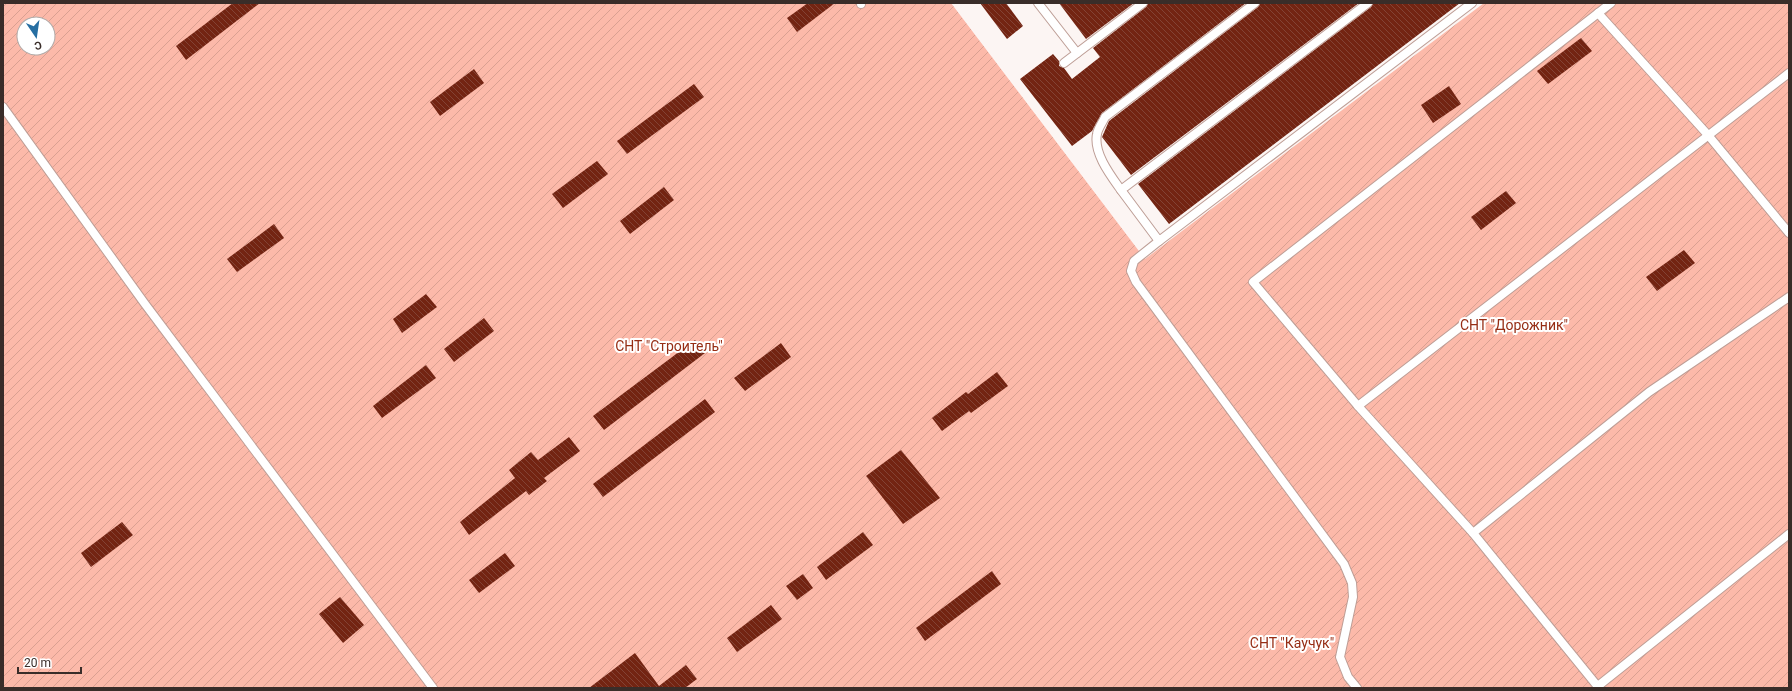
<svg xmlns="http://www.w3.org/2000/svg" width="1792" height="691" font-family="Roboto,sans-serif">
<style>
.garden{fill:url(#garden-furrows);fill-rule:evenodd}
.building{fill:url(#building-back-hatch)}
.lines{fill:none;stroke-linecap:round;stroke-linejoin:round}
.service-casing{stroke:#be9e96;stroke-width:10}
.service{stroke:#fff;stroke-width:8}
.labels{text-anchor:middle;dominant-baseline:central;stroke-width:4;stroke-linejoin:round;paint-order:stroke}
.park-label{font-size:14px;fill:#962d14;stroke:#fff}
</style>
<defs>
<pattern id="garden-furrows" width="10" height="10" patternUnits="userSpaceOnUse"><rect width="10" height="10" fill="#fcb9a9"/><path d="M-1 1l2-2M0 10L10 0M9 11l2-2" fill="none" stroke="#d99f91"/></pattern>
<pattern id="building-back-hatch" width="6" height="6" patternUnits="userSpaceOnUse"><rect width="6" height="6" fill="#732412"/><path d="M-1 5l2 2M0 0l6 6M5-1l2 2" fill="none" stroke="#834335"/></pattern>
</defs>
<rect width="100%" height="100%" fill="#fcf5f3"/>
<path class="garden" d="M3 3H951L1145 259 1484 3H1789V688H3ZM24 24H48V48H24Z"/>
<g class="building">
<path d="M233 3H260L186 60 176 46Z"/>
<path d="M808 3H835L797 32 787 18Z"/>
<path d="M980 3H1006L1023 26 1007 39Z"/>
<path d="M1059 3H1134L1086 39Z"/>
<path d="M1148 3H1246L1102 113 1092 131 1072 146 1020 79 1053 54 1059 61V66L1064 68 1072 79 1100 57 1093 48 1146 7Z"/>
<path d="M1260 3H1359L1131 175 1102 137 1109 121 1258 7Z"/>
<path d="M1373 3H1460L1169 224 1138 184 1371 7Z"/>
<path d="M1581 38 1592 51 1548 84 1537 71Z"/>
<path d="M474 69 484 83 440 116 430 102Z"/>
<path d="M694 84 704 97 627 154 617 141Z"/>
<path d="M1449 86 1461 104 1433 123 1421 105Z"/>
<path d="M597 161 608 174 563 208 552 194Z"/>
<path d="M664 187 674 200 630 234 620 221Z"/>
<path d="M1506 191 1516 203 1481 230 1471 217Z"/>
<path d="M274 224 284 238 237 272 227 259Z"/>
<path d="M1684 250 1695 263 1657 291 1646 277Z"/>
<path d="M426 294 437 307 402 333 393 319Z"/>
<path d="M484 318 494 331 454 362 444 349Z"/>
<path d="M695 340 705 353 604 430 593 416Z"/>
<path d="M781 343 791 357 745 391 734 378Z"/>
<path d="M426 365 436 378 382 418 373 406Z"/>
<path d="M997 372 1008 386 971 413 969 411 942 431 932 418 966 392 968 394Z"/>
<path d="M705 399 715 412 603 497 593 484Z"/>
<path d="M569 437 580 451 544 478 547 481 529 495 526 491 469 535 460 522 515 478 509 470 531 452 538 460Z"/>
<path d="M901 450 940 498 903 524 866 476Z"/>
<path d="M122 522 133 535 91 567 81 553Z"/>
<path d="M863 532 873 545 826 580 817 567Z"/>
<path d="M505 553 515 566 479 593 469 580Z"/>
<path d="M992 571 1001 584 925 641 916 628Z"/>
<path d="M803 574 813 588 797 600 786 586Z"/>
<path d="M340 597 364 625 343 643 319 614Z"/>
<path d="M771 605 782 619 737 652 727 638Z"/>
<path d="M635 653 659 686 686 665 697 679 685 688H589Z"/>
</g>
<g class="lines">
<defs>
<g id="service">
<path d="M1038 3 1077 53"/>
<path d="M1368 3 1121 190 1159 241 1472 3"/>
<path d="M861 4V3"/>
<path d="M1598 13 1708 135 1789 233"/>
<path d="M1064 63 1143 3"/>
<path d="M3 107 145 304 433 688"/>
<path d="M1121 190C1111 176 1093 153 1097 134 1098 128 1103 122 1105 117L1255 3"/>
<path d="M1159 241 1134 261 1131 271 1136 282 1344 564 1352 583 1353 597 1340 657 1348 677 1357 688"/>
<path d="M1358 406 1789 73"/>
<path d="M1473 533 1649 392 1789 297"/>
<path d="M1598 686 1789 534"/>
<path d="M1599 688 1473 533 1358 406 1253 282 1611 3"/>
</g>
</defs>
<use href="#service" class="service-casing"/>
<use href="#service" class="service"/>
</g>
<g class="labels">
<g class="park-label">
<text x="1514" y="325">СНТ "Дорожник"</text>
<text x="669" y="346">СНТ "Строитель"</text>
<text x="1292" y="643">СНТ "Каучук"</text>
</g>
</g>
<rect width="1792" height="691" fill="none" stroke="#392d29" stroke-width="8"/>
<g transform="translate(36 36) rotate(167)"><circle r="19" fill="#ffffff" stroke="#b0aba9"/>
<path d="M0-3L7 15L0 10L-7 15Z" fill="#266ea2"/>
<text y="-6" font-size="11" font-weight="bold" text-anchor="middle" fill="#392d29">С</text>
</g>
<path d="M18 667v6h63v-6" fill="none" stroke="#392d29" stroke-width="2"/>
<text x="24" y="667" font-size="12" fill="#392d29" stroke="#ffffff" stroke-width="3" paint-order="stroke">20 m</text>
</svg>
